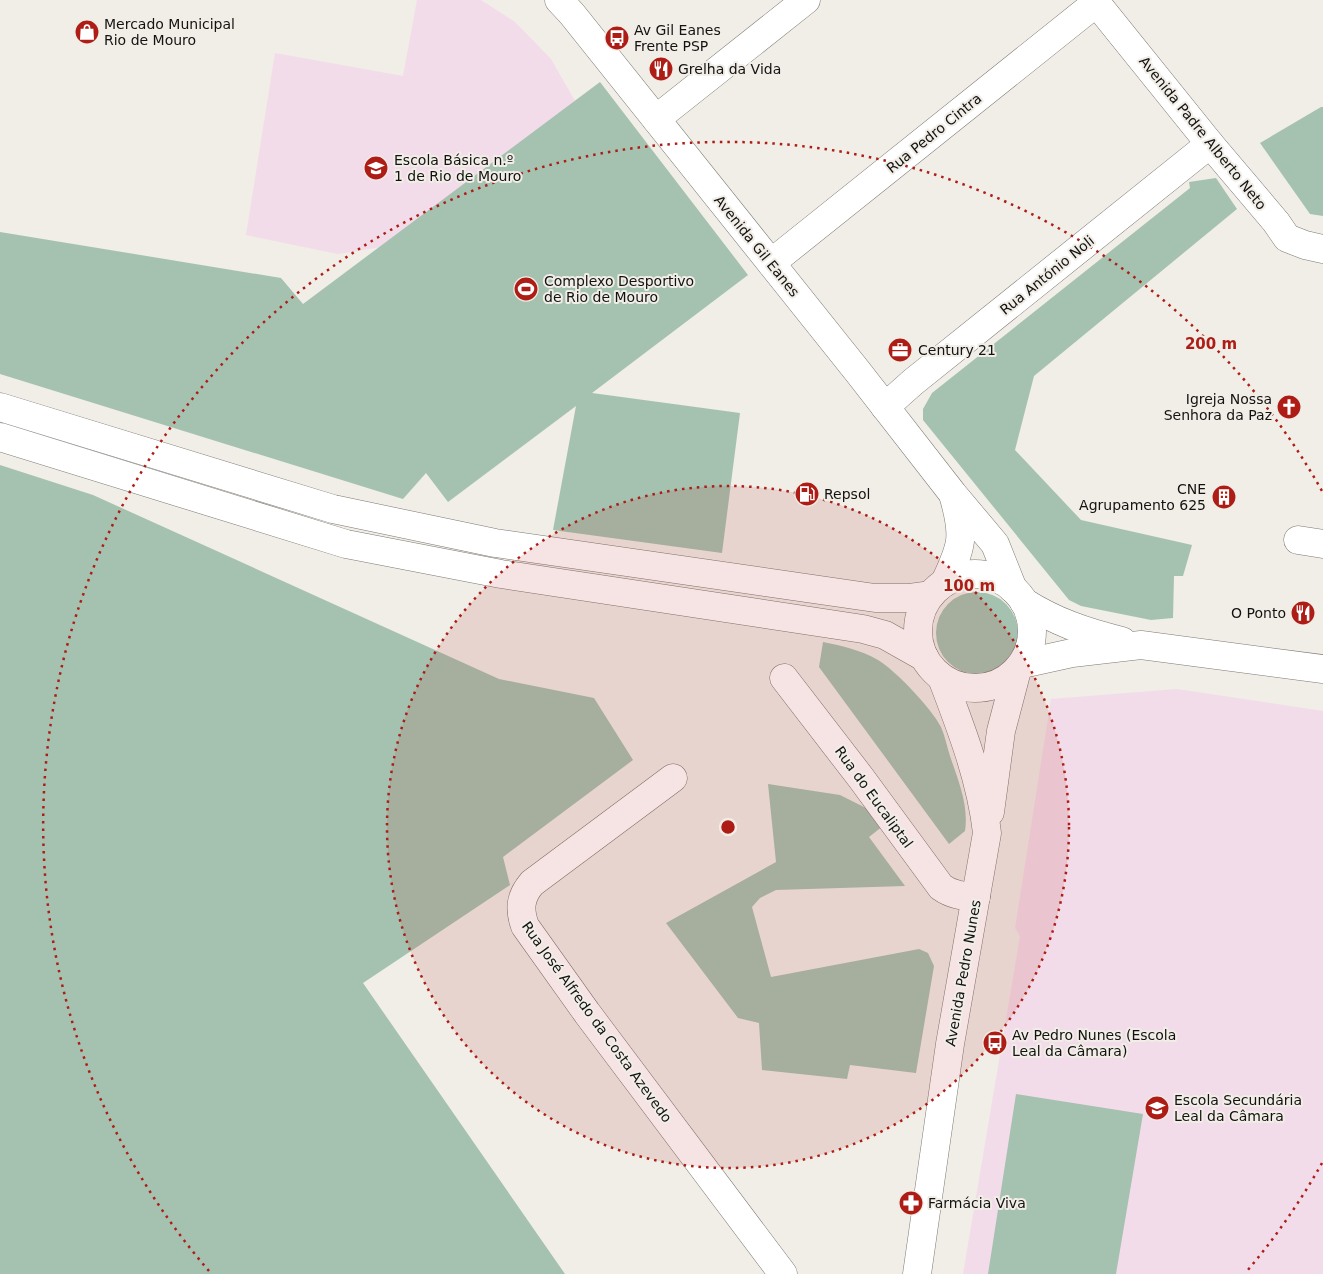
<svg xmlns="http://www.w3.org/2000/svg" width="1323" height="1274" font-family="'DejaVu Sans',sans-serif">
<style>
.education{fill:#f3dce9}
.green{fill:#a5c2b1}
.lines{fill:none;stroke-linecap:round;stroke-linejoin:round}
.minor-casing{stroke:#7d7974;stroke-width:29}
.tertiary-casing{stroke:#7d7974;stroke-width:29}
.trunk-casing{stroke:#7d7974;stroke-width:29}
.minor{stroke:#fff;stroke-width:28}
.tertiary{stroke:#fff;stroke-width:28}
.trunk{stroke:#fff;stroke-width:28}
.ring{fill:none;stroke:#ad1d15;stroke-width:2.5;stroke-dasharray:2.5 5}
.labels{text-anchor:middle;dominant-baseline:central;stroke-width:4;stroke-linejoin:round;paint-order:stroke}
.poi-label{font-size:14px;fill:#131210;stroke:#f1ede7;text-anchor:start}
.street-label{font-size:14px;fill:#131210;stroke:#f1ede7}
.centre{fill:#ad1d15;stroke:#f1ede7;stroke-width:2.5}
.ring-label{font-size:15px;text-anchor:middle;font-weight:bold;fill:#ad1d15;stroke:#f1ede7;stroke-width:4;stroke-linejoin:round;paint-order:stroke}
</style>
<rect width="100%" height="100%" fill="#f1ede7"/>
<g class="education">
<path d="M417 0H481L515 22 551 59 575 101 406 243 338 254 246 235 275 53 403 76Z"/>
<path d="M1177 689 1323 711V1274H963L1019 942 1020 936 1015 928 1051 699Z"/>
</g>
<g class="green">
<path d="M600 82 748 275 592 393 740 413 722 553 553 530 576 406 448 502 426 473 403 499 0 374V232L281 278 303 304Z"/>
<path d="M1321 107H1323V216L1310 214 1260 143Z"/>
<path d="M1216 178 1237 209 1034 376 1015 450 1081 520 1192 545 1183 576H1174L1173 618 1151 620 1081 606 1069 600 923 420V409L932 393 1190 188 1189 182Z"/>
<path d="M0 465 93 495 499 679 594 698 633 760 503 857 510 885 363 983 565 1274H0Z"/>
<circle cx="977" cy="633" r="41"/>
<path d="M823 642C842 646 861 650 878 660 895 670 932 709 941 727 945 736 947 747 950 756 958 780 969 805 965 831L949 844 819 667Z"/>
<path d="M768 784 840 795 868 809 883 826 869 837 905 886 776 890 760 898 752 907 771 977 919 949 928 953 934 966 916 1073 850 1065 847 1079 762 1070 759 1023 738 1018 666 923 776 862Z"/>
<path d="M1016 1094 1143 1114 1116 1274H988Z"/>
</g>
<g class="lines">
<defs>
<g id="minor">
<path d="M1094 0 1210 144 1276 222 1287 238 1305 245 1323 249"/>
<path d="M656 119 806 0"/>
<path d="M771 263 1096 3"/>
<path d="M885 407 913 382 1210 144"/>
<path d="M1298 540 1323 544"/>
<path d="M784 678 861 778 941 887C952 895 963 896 976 897"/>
<path d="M673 778 532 883C520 897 519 909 525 926L587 1013 783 1274"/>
</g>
<g id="tertiary">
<path d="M559 0 572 14 858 372 953 494 995 544 1013 589"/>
<circle cx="975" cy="631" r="57"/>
<path d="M945 582C962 546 965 537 954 498"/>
<path d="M1024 602C1056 622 1085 632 1122 641"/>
<path d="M1022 664 1072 653 1141 645 1323 669"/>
<path d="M990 812 1001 731 1017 670"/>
<path d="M917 1274 950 1044 987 833C981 779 961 728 942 678"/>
</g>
<g id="trunk">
<path d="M0 407 333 509 495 543 875 598H908L930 595"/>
<path d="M0 437 346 544 501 574 863 629 885 635 924 657"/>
</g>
</defs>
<use href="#minor" class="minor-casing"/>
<use href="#tertiary" class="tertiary-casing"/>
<use href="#trunk" class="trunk-casing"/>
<use href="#minor" class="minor"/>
<use href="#tertiary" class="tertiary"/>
<use href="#trunk" class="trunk"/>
</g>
<circle cx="728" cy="827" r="341" fill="#ad1d15" fill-opacity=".12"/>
<g class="ring">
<circle cx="728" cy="827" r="341"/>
<path d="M1322 1163A683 683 0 0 1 1247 1271M209 1271A683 683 0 1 1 1322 491"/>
</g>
<defs>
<symbol id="shop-disc" viewBox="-11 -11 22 22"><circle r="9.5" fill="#ad1d15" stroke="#f1ede7"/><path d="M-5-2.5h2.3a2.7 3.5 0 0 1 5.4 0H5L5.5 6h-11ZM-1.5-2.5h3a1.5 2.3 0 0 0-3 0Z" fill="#fff"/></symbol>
<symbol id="bus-disc" viewBox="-11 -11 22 22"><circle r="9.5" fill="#ad1d15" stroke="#f1ede7"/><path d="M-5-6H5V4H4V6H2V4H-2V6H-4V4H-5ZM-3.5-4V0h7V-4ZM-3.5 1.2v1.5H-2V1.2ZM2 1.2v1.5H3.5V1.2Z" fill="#fff"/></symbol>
<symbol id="restaurant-disc" viewBox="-11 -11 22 22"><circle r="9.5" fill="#ad1d15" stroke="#f1ede7"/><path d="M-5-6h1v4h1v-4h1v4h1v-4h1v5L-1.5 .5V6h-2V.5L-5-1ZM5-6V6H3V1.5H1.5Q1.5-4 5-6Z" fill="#fff"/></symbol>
<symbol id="school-disc" viewBox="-11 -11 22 22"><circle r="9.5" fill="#ad1d15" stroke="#f1ede7"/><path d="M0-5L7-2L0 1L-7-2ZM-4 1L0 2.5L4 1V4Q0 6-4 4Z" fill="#fff"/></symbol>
<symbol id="stadium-disc" viewBox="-11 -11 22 22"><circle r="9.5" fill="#ad1d15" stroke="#f1ede7"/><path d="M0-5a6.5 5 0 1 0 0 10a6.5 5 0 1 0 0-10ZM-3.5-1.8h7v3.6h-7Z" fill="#fff"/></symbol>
<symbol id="office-disc" viewBox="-11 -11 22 22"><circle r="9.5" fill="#ad1d15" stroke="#f1ede7"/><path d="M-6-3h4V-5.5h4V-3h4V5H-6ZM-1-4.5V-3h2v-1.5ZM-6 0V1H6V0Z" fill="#fff"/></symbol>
<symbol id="church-disc" viewBox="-11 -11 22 22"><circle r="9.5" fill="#ad1d15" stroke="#f1ede7"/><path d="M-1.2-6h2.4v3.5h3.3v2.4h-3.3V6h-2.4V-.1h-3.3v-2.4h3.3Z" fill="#fff"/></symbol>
<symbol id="fuel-disc" viewBox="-11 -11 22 22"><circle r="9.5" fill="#ad1d15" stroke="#f1ede7"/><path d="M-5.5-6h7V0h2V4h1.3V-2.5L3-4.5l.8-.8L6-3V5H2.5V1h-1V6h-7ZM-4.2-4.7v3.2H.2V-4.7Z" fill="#fff"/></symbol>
<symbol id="building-disc" viewBox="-11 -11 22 22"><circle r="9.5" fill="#ad1d15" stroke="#f1ede7"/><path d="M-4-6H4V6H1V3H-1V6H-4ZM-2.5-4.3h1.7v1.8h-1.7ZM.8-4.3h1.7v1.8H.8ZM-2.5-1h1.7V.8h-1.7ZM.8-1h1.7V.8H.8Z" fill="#fff"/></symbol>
<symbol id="pharmacy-disc" viewBox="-11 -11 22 22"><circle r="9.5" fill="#ad1d15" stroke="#f1ede7"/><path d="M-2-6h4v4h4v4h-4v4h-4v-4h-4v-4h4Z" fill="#fff"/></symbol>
</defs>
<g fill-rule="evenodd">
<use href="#shop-disc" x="73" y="18" width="28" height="28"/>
<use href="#bus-disc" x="603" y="24" width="28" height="28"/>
<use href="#restaurant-disc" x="647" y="55" width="28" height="28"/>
<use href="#school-disc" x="362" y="154" width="28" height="28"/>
<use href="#stadium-disc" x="512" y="275" width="28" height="28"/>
<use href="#office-disc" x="886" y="336" width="28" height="28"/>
<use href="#church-disc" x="1275" y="393" width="28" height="28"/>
<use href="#fuel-disc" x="793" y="480" width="28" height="28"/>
<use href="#building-disc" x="1210" y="483" width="28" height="28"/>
<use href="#restaurant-disc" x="1289" y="599" width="28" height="28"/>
<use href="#bus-disc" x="981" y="1029" width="28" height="28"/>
<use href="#school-disc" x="1143" y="1094" width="28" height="28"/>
<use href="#pharmacy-disc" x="897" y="1189" width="28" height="28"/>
</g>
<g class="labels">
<g class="poi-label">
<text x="104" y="24">Mercado Municipal<tspan x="104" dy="16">Rio de Mouro</tspan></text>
<text x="634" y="30">Av Gil Eanes<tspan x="634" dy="16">Frente PSP</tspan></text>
<text x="678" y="69">Grelha da Vida</text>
<text x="394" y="160">Escola Básica n.º<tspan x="394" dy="16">1 de Rio de Mouro</tspan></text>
<text x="544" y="281">Complexo Desportivo<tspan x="544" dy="16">de Rio de Mouro</tspan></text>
<text x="918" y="350">Century 21</text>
<text x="1272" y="399" text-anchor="end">Igreja Nossa<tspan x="1272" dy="16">Senhora da Paz</tspan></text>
<text x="1206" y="489" text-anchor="end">CNE<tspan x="1206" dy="16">Agrupamento 625</tspan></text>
<text x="824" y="494">Repsol</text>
<text x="1286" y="613" text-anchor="end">O Ponto</text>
<text x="1012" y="1035">Av Pedro Nunes (Escola<tspan x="1012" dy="16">Leal da Câmara)</tspan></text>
<text x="1174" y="1100">Escola Secundária<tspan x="1174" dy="16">Leal da Câmara</tspan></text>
<text x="928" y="1203">Farmácia Viva</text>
</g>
<g class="street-label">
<text transform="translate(934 133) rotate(-39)">Rua Pedro Cintra</text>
<text transform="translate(1203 133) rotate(51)">Avenida Padre Alberto Neto</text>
<text transform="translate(757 246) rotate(51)">Avenida Gil Eanes</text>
<text transform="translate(1047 275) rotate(-39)">Rua António Noli</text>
<text transform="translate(874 797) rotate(54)">Rua do Eucaliptal</text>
<text transform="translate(963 973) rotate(-80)">Avenida Pedro Nunes</text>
<text transform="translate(597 1022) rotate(54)">Rua José Alfredo da Costa Azevedo</text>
</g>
</g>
<circle cx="728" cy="827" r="8" class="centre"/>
<g class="ring-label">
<text x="1211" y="349">200 m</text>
<text x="969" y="591">100 m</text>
</g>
</svg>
